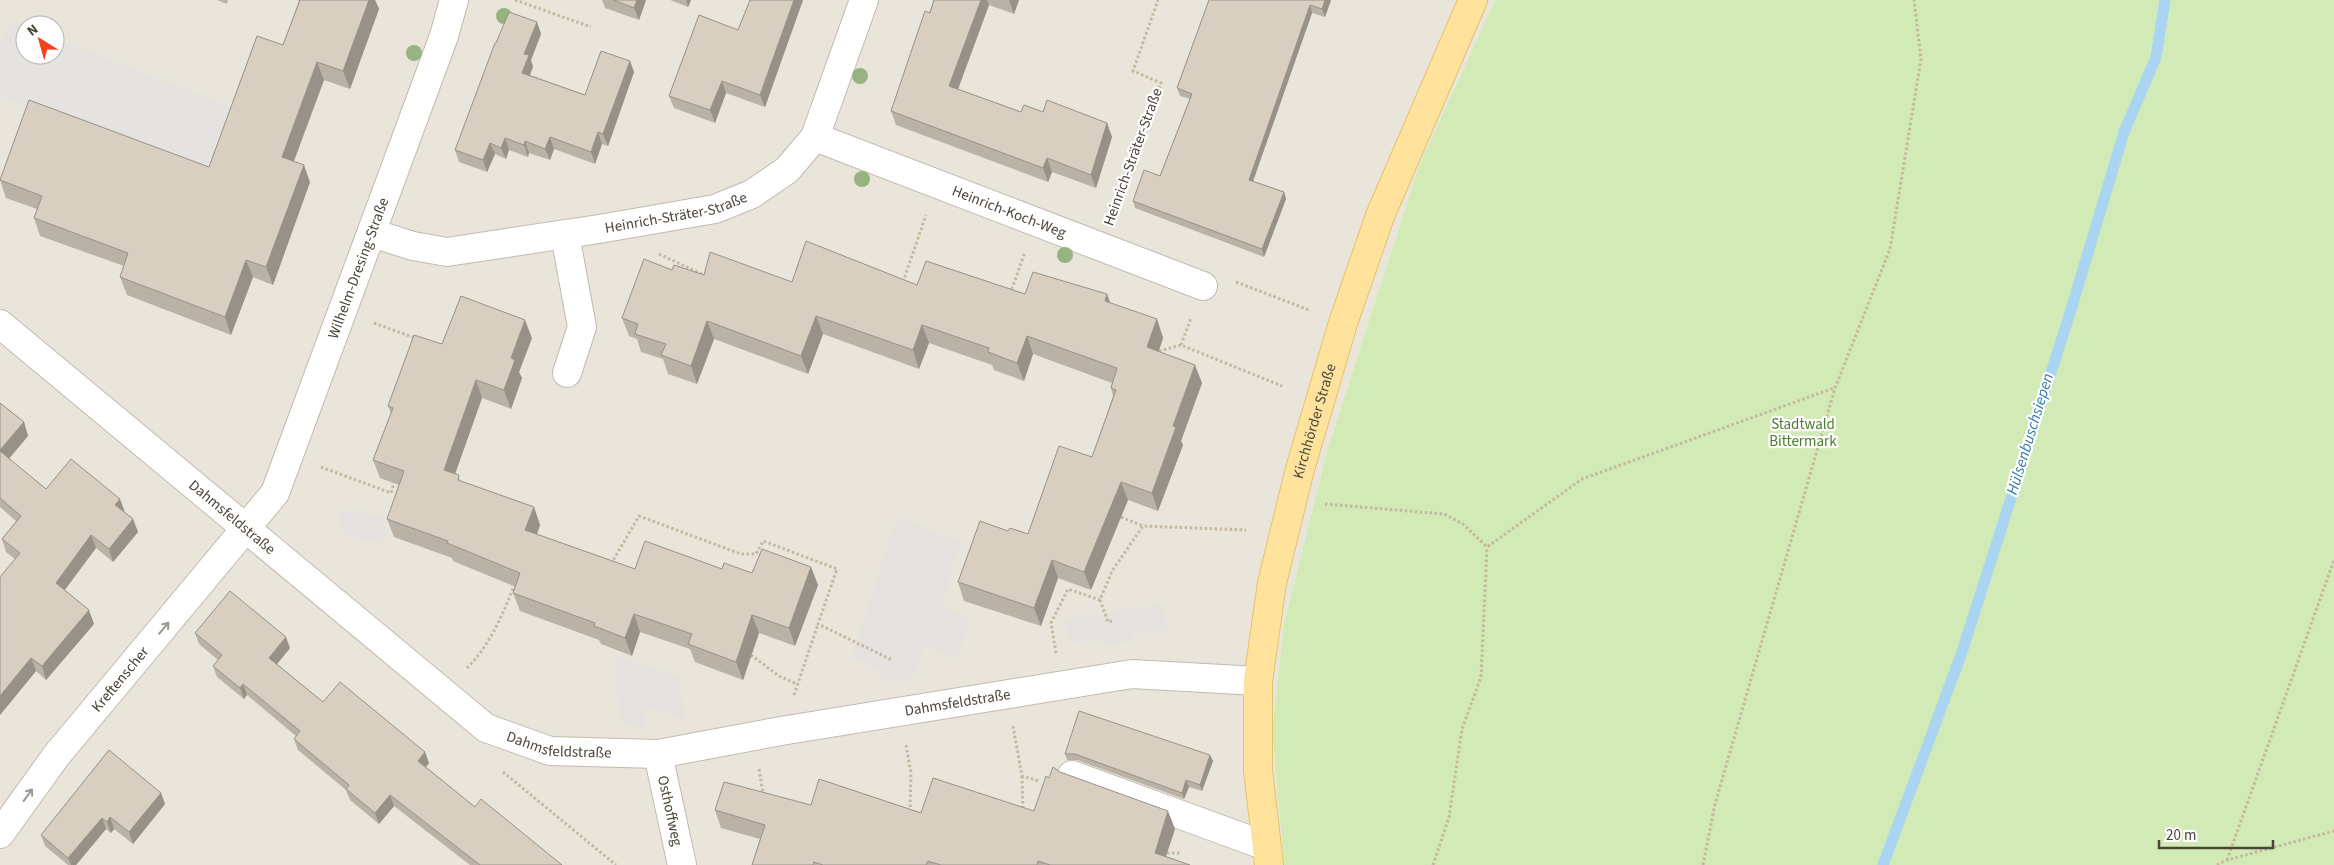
<svg xmlns="http://www.w3.org/2000/svg" width="2334" height="865" font-family="'Source Sans 3',sans-serif">
<style>
.residential{fill:#eae5da;fill-rule:evenodd}
.green{fill:#d2eab5}
.parking{fill:#e5e3e0}
.lines{fill:none;stroke-linecap:round;stroke-linejoin:round}
.stream{stroke:#a9d4f2;stroke-width:11}
.minor-casing{stroke:#c2bbae;stroke-width:30}
.major-casing{stroke:#e6c16a;stroke-width:30}
.path{stroke:#c4b79f;stroke-width:3;stroke-dasharray:2.5 2.5;stroke-linecap:butt}
.minor{stroke:#fff;stroke-width:28}
.major{stroke:#ffe39c;stroke-width:28}
.tree{fill:#97b381}
.wall{fill:#bab2a6}
.shaded-wall{fill:#979187}
.building{fill:#d8cfc1;stroke:#979187}
.oneway{stroke:#9c9892}
.labels{text-anchor:middle;dominant-baseline:central;stroke-width:4.5;stroke-linejoin:round;paint-order:stroke}
.street-label{font-size:15px;fill:#4b4439;stroke:#fff}
.park-label{font-size:15px;fill:#4a7f2a;stroke:#fff}
.water-label{font-size:16px;font-style:italic;fill:#2e7ab2;stroke:#fff}
</style>
<rect width="100%" height="100%" fill="#f6f3ec"/>
<path class="residential" d="M0 0H1495L1419 166 1328 448 1284 624 1272 730 1284 865H0ZM25 25H55V55H25Z"/>
<path class="green" d="M1495 0H2334V865H1284L1272 730 1284 624 1328 448 1419 166Z"/>
<g class="parking">
<path d="M11 20 25 26V55H55V38L236 109 209 178 0 96V48Z"/>
<path d="M337 509 383 517 387 532 383 543 344 535Z"/>
<path d="M897 518 960 541 942 606 970 620 958 658 925 646 911 679 885 683 878 669 852 657Z"/>
<path d="M1161 604 1168 631 1131 634 1132 641 1102 647 1101 640 1070 643 1065 620Z"/>
<path d="M614 654 680 678 684 720 644 706 646 731 621 721Z"/>
</g>
<g class="lines">
<path class="stream" d="M1883 865 1961 655 2070 313 2124 132 2156 57 2165 0"/>
<defs>
<g id="minor">
<path id="s1" d="M815 137 1203 286"/>
<path id="s2" d="M372 233 413 246 447 252 599 229 715 209 752 194 787 170 815 137 864 0"/>
<path d="M565 235 582 327 567 373"/>
<path id="s3" d="M0 324 486 728 550 751 658 754 781 731 1132 674 1258 681"/>
<path id="s4" d="M658 754 682 865"/>
<path d="M1072 775 1266 846"/>
<path id="s5" d="M0 834 56 756 275 493 444 36 454 0"/>
</g>
<g id="major">
<path id="s6" d="M1269 865 1258 770V681L1272 583 1300 469 1343 323 1380 216 1473 0"/>
</g>
</defs>
<use href="#minor" class="minor-casing"/>
<use href="#major" class="major-casing"/>
<g class="path">
<path d="M515 0 591 27"/>
<path d="M1111 214 1135 144 1141 137 1161 83 1133 71 1158 0"/>
<path d="M659 254 706 276"/>
<path d="M903 282 926 215"/>
<path d="M1236 282 1309 310"/>
<path d="M1010 294 1025 252"/>
<path d="M374 323 415 338"/>
<path d="M1181 345 1191 318"/>
<path d="M1159 351 1181 345 1282 386"/>
<path d="M321 467 391 493 394 483"/>
<path d="M1325 504 1444 514 1463 524 1487 547 1582 479 1834 388"/>
<path d="M1121 517 1143 526"/>
<path d="M611 564 639 516 741 554H756L763 541 837 569 818 624 892 660"/>
<path d="M1100 600 1108 622 1112 621"/>
<path d="M1056 653 1051 623 1068 589 1100 600 1112 571 1143 526 1246 530"/>
<path d="M751 655 779 676 797 684"/>
<path d="M467 668C490 645 502 616 514 586"/>
<path d="M794 695 818 624"/>
<path d="M1013 726 1022 776 1039 781"/>
<path d="M906 745 911 773 910 813"/>
<path d="M759 769 763 793 765 794"/>
<path d="M503 772 616 865"/>
<path d="M1022 776 1023 810"/>
<path d="M1167 853H1181"/>
<path d="M2227 860 2334 560"/>
<path d="M1433 865 1449 817 1462 729 1481 677 1487 547"/>
<path d="M1703 865 1715 804 1835 388 1890 249 1921 59 1914 0"/>
<path d="M2217 865 2227 860 2334 831"/>
</g>
<use href="#minor" class="minor"/>
<use href="#major" class="major"/>
</g>
<g class="tree">
<circle cx="504" cy="16" r="8"/>
<circle cx="414" cy="53" r="8"/>
<circle cx="860" cy="76" r="8"/>
<circle cx="862" cy="179" r="8"/>
<circle cx="1065" cy="255" r="8"/>
</g>
<g class="wall">
<path d="M217 0H228L227 4Z"/>
<path d="M296 0H375L379 9 350 89 324 80 294 161 310 182 273 285 253 277 231 335 127 295 120 277 124 266 40 236 34 218 37 209 6 198 0 180 209 167 283 45 299 1Z"/>
<path d="M602 0H646L639 20 605 8Z"/>
<path d="M670 0H691L688 7Z"/>
<path d="M750 0H803L765 107 726 93 715 123 674 108 669 96 738 30Z"/>
<path d="M934 0H1019L1014 14 989 5 958 89 1021 112H1043L1107 123 1112 137 1096 188 1052 172 1048 182 896 125 891 111Z"/>
<path d="M1209 0H1331L1325 17 1312 13 1253 181 1284 192 1286 199 1264 257 1135 208 1133 201 1160 176 1190 99 1180 96 1177 88Z"/>
<path d="M537 22 541 34 531 60 533 67 530 75 585 95 630 61 634 72 608 146 602 144 595 164 554 149 550 160 529 153 528 157 509 150 506 159 495 154 487 172 459 162 455 150 496 43Z"/>
<path d="M672 270 704 275 792 282 917 285 1110 303 1157 319 1163 338 1159 351 1202 383 1181 441 1183 445 1158 511 1128 500 1091 590 1058 578 1041 626 964 601 958 582 1008 531 1028 534 1092 457 1113 396 1111 388 1112 383 1033 354 1024 381 994 370 992 365 929 343 919 369 823 334 808 374 714 339 697 384 668 374 663 359 641 352 637 339 629 336 622 318Z"/>
<path d="M532 338 519 372 522 378 511 409 482 398 455 474 461 481 534 507 540 525 537 534 635 569H722L752 573 811 567 818 585 795 646 759 633 743 680 695 662 690 649 640 632 632 656 601 644 599 640 520 611 513 593 516 587 453 561 452 558 394 537 387 519 399 485 380 478 373 460 391 413 388 406 442 344Z"/>
<path d="M0 403 24 422 28 436 9 459 46 489 125 512 133 519 138 532 113 562 96 548 65 590 94 624 46 680 36 671 0 715 15 559 6 552 2 539 16 521 0 507Z"/>
<path d="M195 633 290 648 277 664 323 702 425 752 429 763 426 767 475 807 562 865H470L394 806 379 824 350 800 346 790 298 750 294 739 296 736 247 695 244 699 217 677 213 666 218 660 199 644Z"/>
<path d="M109 750 165 804 133 844 114 829 111 833 106 829 76 865H68L45 846 41 835Z"/>
<path d="M1065 754 1210 755 1213 761 1202 791 1189 787 1184 799 1077 760H1067Z"/>
<path d="M1060 772 1175 829 1166 856 1190 865H752L760 839 721 828 715 810 811 805 921 813 1034 811 1049 778Z"/>
</g>
<g class="shaded-wall">
<path d="M369 0H375L379 9 350 89 343 71Z"/>
<path d="M637 0H646L639 20 634 8Z"/>
<path d="M686 0H691L688 7Z"/>
<path d="M794 0H803L765 107 760 95Z"/>
<path d="M981 0H987L989 5 954 100 949 86Z"/>
<path d="M1009 0H1019L1014 14Z"/>
<path d="M1325 0H1331L1325 17 1322 9Z"/>
<path d="M1310 5 1312 13 1251 187 1249 180Z"/>
<path d="M537 22 541 34 531 60 533 67 526 84 522 73 524 54Z"/>
<path d="M630 61 634 72 608 146 603 134Z"/>
<path d="M317 62 324 80 289 174 282 157Z"/>
<path d="M722 81 726 93 715 123 710 110Z"/>
<path d="M1107 123 1112 137 1096 188 1091 175Z"/>
<path d="M598 132 602 144 595 164 591 152Z"/>
<path d="M550 137 554 149 550 160 545 149Z"/>
<path d="M505 138 509 150 506 159 501 148Z"/>
<path d="M525 141 529 153 528 157 524 145Z"/>
<path d="M490 143 495 154 487 172 483 160Z"/>
<path d="M1047 158 1052 172 1048 182 1043 168Z"/>
<path d="M304 165 310 182 273 285 266 267Z"/>
<path d="M1284 192 1286 199 1264 257 1262 249Z"/>
<path d="M246 260 253 277 231 335 225 317Z"/>
<path d="M1107 294 1114 313 1105 301Z"/>
<path d="M816 316 823 334 808 374 801 356Z"/>
<path d="M1157 319 1163 338 1154 365 1147 347Z"/>
<path d="M525 320 532 338 519 372 522 378 511 409 504 390 511 358Z"/>
<path d="M707 321 714 339 697 384 691 366Z"/>
<path d="M922 325 929 343 919 369 913 350Z"/>
<path d="M1027 336 1033 354 1024 381 1017 363Z"/>
<path d="M1195 365 1202 383 1181 441 1183 445 1158 511 1152 493 1173 426Z"/>
<path d="M476 380 482 398 450 488 444 470Z"/>
<path d="M24 422 28 436 4 464 0 452V450Z"/>
<path d="M1121 482 1128 500 1091 590 1084 572Z"/>
<path d="M120 499 125 512 115 505Z"/>
<path d="M534 507 540 525 532 548 525 530Z"/>
<path d="M133 519 138 532 113 562 109 549Z"/>
<path d="M91 535 96 548 60 596 56 583Z"/>
<path d="M1052 560 1058 578 1041 626 1034 608Z"/>
<path d="M811 567 818 585 795 646 789 628Z"/>
<path d="M89 610 94 624 46 680 42 666Z"/>
<path d="M634 614 640 632 632 656 625 638Z"/>
<path d="M752 615 759 633 743 680 736 662Z"/>
<path d="M286 637 290 648 273 669 269 658Z"/>
<path d="M31 658 36 671 0 715V696Z"/>
<path d="M243 684 247 695 244 699 240 688Z"/>
<path d="M425 752 429 763 422 772 418 761Z"/>
<path d="M1210 755 1213 761 1202 791 1200 785Z"/>
<path d="M1186 780 1189 787 1184 799 1182 793Z"/>
<path d="M161 793 165 804 133 844 129 832Z"/>
<path d="M390 795 394 806 379 824 375 813Z"/>
<path d="M1168 811 1175 829 1163 865 1155 853Z"/>
<path d="M110 817 114 829 111 833 107 822Z"/>
<path d="M102 818 106 829 76 865H71L68 858Z"/>
</g>
<g class="building">
<path d="M300 0H369L343 71 317 62 282 157 304 165 266 267 246 260 225 317 120 277 128 253 34 218 42 196 0 180 29 100 209 167 257 36 283 45Z"/>
<path d="M613 0H637L634 8Z"/>
<path d="M750 0H794L760 95 722 81 710 110 669 96 699 15 738 30Z"/>
<path d="M934 0H981L949 86 1021 112 1024 105 1043 112 1047 100 1107 123 1091 175 1047 158 1043 168 891 111 925 11 930 13Z"/>
<path d="M1209 0H1325L1322 9 1310 5 1249 180 1284 192 1262 249 1133 201 1144 170 1160 176 1192 94 1177 88Z"/>
<path d="M509 12 537 22 524 54 529 55 522 73 585 95 601 51 630 61 603 134 598 132 591 152 550 137 545 149 525 141 524 145 505 138 501 148 490 143 483 160 455 150 495 43H496Z"/>
<path d="M806 241 917 285 926 261 1025 294 1033 272 1107 294 1105 301 1157 319 1147 347 1195 365 1173 426 1176 427 1152 493 1121 482 1084 572 1052 560 1034 608 958 582 980 521 1008 531 1010 528 1028 534 1059 446 1092 457 1116 390 1111 388 1117 368 1027 336 1017 363 988 352 989 348 922 325 913 350 816 316 801 356 707 321 691 366 661 355 666 344 635 334 638 324 622 318 644 259 672 270 674 265 704 275 710 252 792 282Z"/>
<path d="M461 296 525 320 511 358 515 360 504 390 476 380 444 470 459 475 458 480 534 507 525 530 635 569 645 541 722 569 724 563 752 573 762 549 811 567 789 628 752 615 736 662 688 644 692 634 634 614 625 638 594 626 595 623 513 593 520 573 447 543 448 541 387 519 404 471 373 460 393 408 388 406 414 335 442 344Z"/>
<path d="M0 403 24 422 0 450Z"/>
<path d="M0 451 46 489 71 459 120 499 115 505 133 519 109 549 91 535 56 583 89 610 42 666 31 658 0 696V577L20 553 2 539 21 516 0 498Z"/>
<path d="M230 591 286 637 269 658 323 702 340 682 425 752 418 761 475 807 481 799 562 865H480L390 795 375 813 346 789 349 785 294 739 300 731 243 684 240 688 213 666 222 655 195 633Z"/>
<path d="M1079 711 1210 755 1200 785 1186 780 1182 793 1075 754H1065Z"/>
<path d="M109 750 161 793 129 832 110 817 107 822 102 818 68 858 41 835Z"/>
<path d="M1053 767 1060 772 1168 811 1155 853 1190 865H1050L1038 861 1037 865H941L928 861 926 865H823L814 862 813 865H752L765 825 715 810 724 782 811 805 819 779 921 813 933 778 1034 811 1046 776 1049 778Z"/>
</g>
<defs><path id="oneway-shaft" d="M-6 0H5M1.5-3L5.5 0L1.5 3" fill="none" stroke-width="1.6" stroke-linecap="round" stroke-linejoin="round" transform="scale(1.25)"/></defs>
<g class="oneway">
<use href="#oneway-shaft" transform="translate(164 628) rotate(-50)"/>
<use href="#oneway-shaft" transform="translate(28 795) rotate(-54)"/>
</g>
<g class="labels">
<g class="street-label">
<text transform="translate(1133 157) rotate(-70)">Heinrich-Sträter-Straße</text>
<text stroke="none"><textPath href="#s2" startOffset="310">Heinrich-Sträter-Straße</textPath></text>
<text stroke="none"><textPath href="#s1" startOffset="208">Heinrich-Koch-Weg</textPath></text>
<text stroke="none"><textPath href="#s5" startOffset="678">Wilhelm-Dresing-Straße</textPath></text>
<text stroke="none"><textPath href="#s6" startOffset="451">Kirchhörder Straße</textPath></text>
<text stroke="none"><textPath href="#s3" startOffset="302">Dahmsfeldstraße</textPath></text>
<text stroke="none"><textPath href="#s5" startOffset="196">Kreftenscher</textPath></text>
<text stroke="none"><textPath href="#s3" startOffset="1112">Dahmsfeldstraße</textPath></text>
<text stroke="none"><textPath href="#s3" startOffset="708">Dahmsfeldstraße</textPath></text>
<text stroke="none"><textPath href="#s4" startOffset="58">Osthoffweg</textPath></text>
</g>
<g class="park-label">
<text x="1803" y="424">Stadtwald<tspan x="1803" dy="17">Bittermark</tspan></text>
</g>
<g class="water-label">
<text transform="translate(2030 434) rotate(-73)">Hülsenbuschsiepen</text>
</g>
</g>
<g transform="translate(40 40) rotate(323)"><circle r="24" fill="#ffffff" stroke="#b7b4b0"/>
<path d="M0-4L9 19L0 12L-9 19Z" fill="#fc3f1d"/>
<text y="-8" font-size="14" font-weight="bold" text-anchor="middle" fill="#4b4439">N</text>
</g>
<path d="M2159 840v8h114v-8" fill="none" stroke="#4b4439" stroke-width="2.5"/>
<text x="2166" y="840" font-size="15" fill="#4b4439" stroke="#ffffff" stroke-width="4" paint-order="stroke">20 m</text>
</svg>
